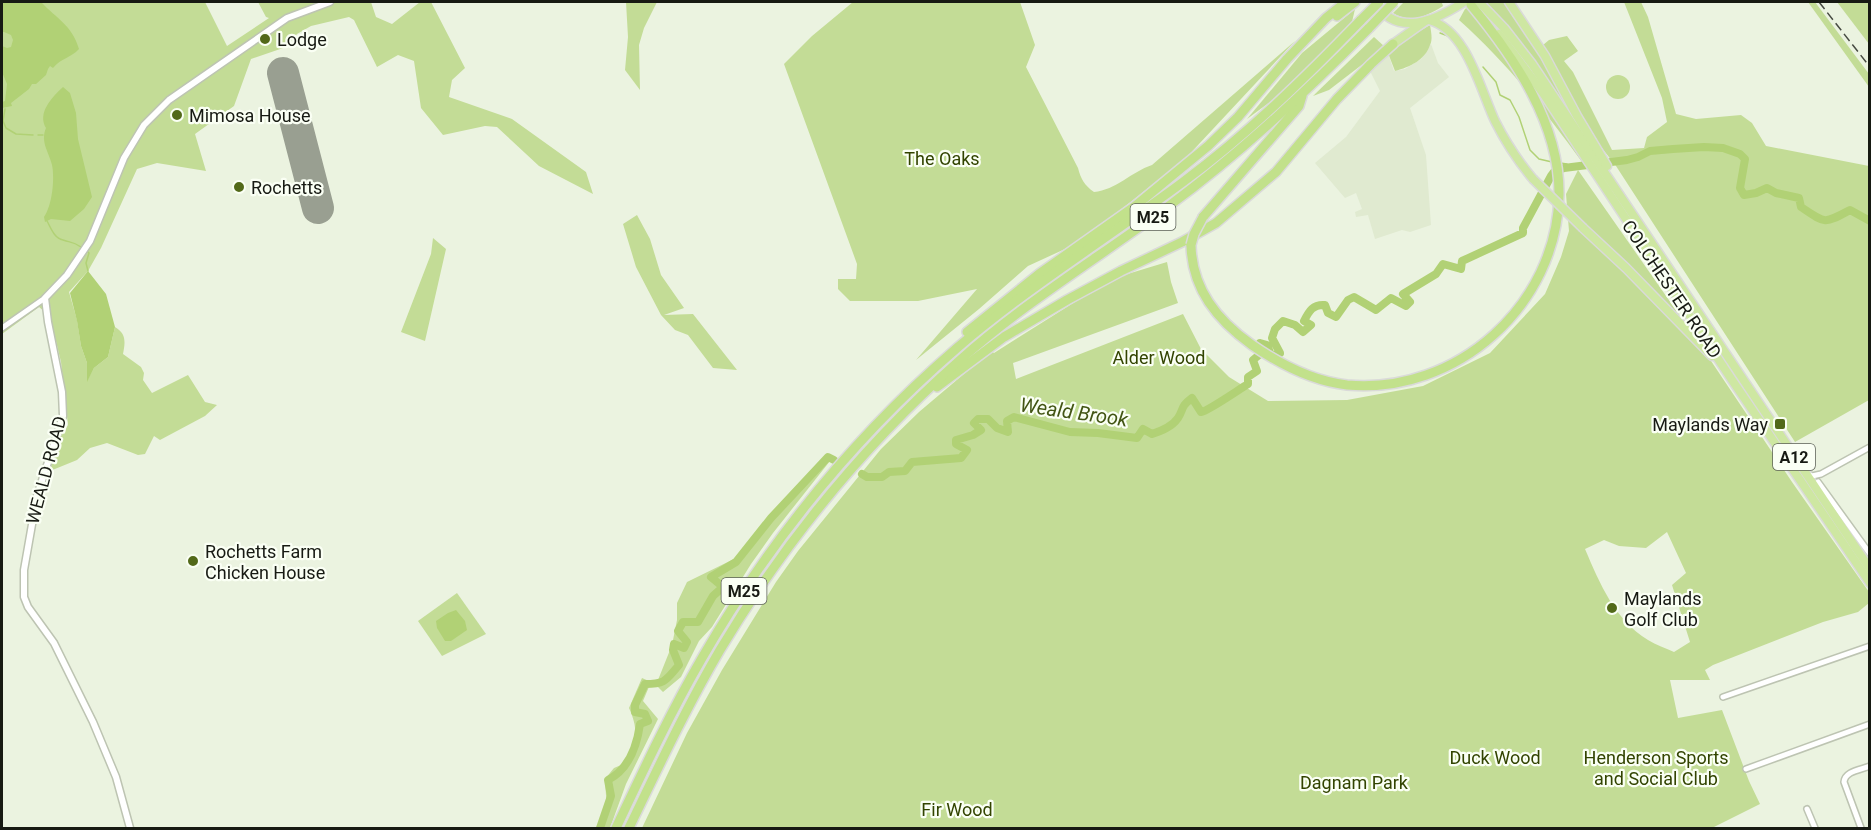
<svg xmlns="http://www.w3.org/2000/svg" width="1871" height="830" font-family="Roboto,sans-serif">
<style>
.built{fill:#e0ead0}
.green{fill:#c3dc96;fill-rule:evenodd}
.water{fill:#b1d175}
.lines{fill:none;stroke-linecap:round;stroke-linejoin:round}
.stream{stroke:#b1d175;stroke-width:1.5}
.river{stroke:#b1d175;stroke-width:8}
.runway{stroke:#999f91;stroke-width:32}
.minor-casing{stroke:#bdc4b2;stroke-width:8}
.tertiary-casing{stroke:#bdc4b2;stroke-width:9}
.trunk-casing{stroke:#dadad9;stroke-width:11}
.motorway-casing{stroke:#dadad9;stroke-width:12}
.minor{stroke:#fff;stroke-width:5}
.tertiary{stroke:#fff;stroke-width:6}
.trunk{stroke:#cee7a2;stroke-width:8}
.motorway{stroke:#c2e18b;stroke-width:9}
.rail{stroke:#474b42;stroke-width:1.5;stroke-dasharray:9 4.5;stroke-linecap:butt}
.trunk-bridge-casing{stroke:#dadad9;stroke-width:11;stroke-linecap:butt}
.motorway-bridge-casing{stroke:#dadad9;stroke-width:12;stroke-linecap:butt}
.trunk-bridge{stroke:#cee7a2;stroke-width:8}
.motorway-bridge{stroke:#c2e18b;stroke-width:9}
.poi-dot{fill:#526919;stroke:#fafff4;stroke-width:2}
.labels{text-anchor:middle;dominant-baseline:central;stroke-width:4.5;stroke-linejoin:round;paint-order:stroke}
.shield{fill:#fafff4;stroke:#5b5f56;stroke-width:1.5}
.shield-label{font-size:16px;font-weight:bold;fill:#171a13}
.poi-label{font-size:18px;fill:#171a13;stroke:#fafff4;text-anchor:start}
.park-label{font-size:18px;fill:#324400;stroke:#fafff4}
.street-label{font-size:18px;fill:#171a13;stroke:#fafff4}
.water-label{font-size:20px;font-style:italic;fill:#425514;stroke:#fafff4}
</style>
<rect width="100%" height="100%" fill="#ebf3e0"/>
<path class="built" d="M1431 44 1438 63 1449 77 1410 108 1426 155 1431 225 1410 232 1402 230 1375 239 1368 215 1356 217 1355 212 1362 209 1356 193 1345 198 1315 163 1346 137 1380 91 1370 71 1388 53 1394 71 1405 69 1421 59Z"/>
<g class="green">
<path d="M2 2H205L227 46 269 18 266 17 258 2H371L376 17 392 24 420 2H431L465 68 452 80 449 97 512 119 586 172 593 194 539 166 497 127 485 126 443 135 421 108 414 61 398 55 377 67 354 20 349 17 311 26 297 34 286 47 251 59 234 106 195 134 206 171 157 163 137 169 101 248 88 271 69 292 77 320 81 346 87 363V381L94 368 108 357 115 327C127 334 125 343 123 354L141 367 144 373 143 380 152 393 188 375 205 402 217 405 205 416 160 440 154 436 145 454 138 455 107 443 90 448 77 460 50 471 57 443 68 425 61 362 50 316 39 307 2 334Z"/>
<path d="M626 2H657L644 28 639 45 640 90 625 70 628 37Z"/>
<path d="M853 2H1020L1035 45 1026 67 1078 168C1081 179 1084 185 1094 192 1116 190 1131 172 1152 165L1295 41 1185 159 1095 230 1065 249 1028 266 979 309 916 360 977 289 918 301H850L838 289V279H856L857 264 784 64 812 36Z"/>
<path d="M1404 2H1445L1442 3 1443 6C1427 16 1411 24 1393 13Z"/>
<path d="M1483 2H1505L1541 54 1575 117 1572 118Z"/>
<path d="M1624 2H1641L1648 17 1676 114 1696 119 1741 115 1752 123 1766 146 1869 166V400L1795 442 1616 166 1594 138 1543 45 1549 40 1567 36 1578 51 1564 61 1573 72 1612 150 1644 148 1647 137 1667 122 1662 98Z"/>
<path d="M1808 2H1815L1869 74V87Z"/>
<path d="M1837 2H1869V44Z"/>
<path d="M1468 7 1515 58 1584 161 1582 162C1545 111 1507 63 1459 20L1465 9Z"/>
<path d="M1355 9 1352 22 1281 94 1247 119 1302 53Z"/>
<path d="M1430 25C1431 31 1433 40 1430 45 1425 60 1410 67 1395 71L1388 53 1405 40Z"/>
<path d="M1374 37 1385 47 1329 90 1313 96Z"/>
<circle cx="1618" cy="87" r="12"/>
<path d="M1578 170 1701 346 1792 482 1869 592V603L1858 612 1823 622 1713 665 1705 670 1710 680H1670L1678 718 1722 710 1749 781 1760 804 1712 828H642L687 733 722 670 776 582 798 551 881 449 919 412 991 351 994 353 1078 300 1121 276 1167 262 1171 282 1178 303 1013 363 1016 379 1183 314 1201 349 1229 377 1268 401 1347 400 1423 386 1490 353 1545 294 1561 257 1569 231 1566 194ZM1667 532 1686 573 1672 585 1690 642 1674 652C1666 648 1656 645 1648 640 1615 620 1600 584 1585 549L1604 540 1619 546 1646 548Z"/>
<path d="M637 215 650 239 661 275 684 308 664 315 693 314 737 370 713 368 688 335 675 330 661 315 636 267 623 224Z"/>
<path d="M433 238 446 249 425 341 401 332 431 254Z"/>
<path d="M830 461 773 533 751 564 712 627 699 641 681 677 663 692 656 685 672 645 677 620V603L687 582 738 557 776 510 820 464Z"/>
<path d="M457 593 486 634 442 656 418 621Z"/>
<path d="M642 678 651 682 643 701 658 719 626 784 610 828H601L600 825 607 812 605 779 614 768 628 762C636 740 639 730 629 708Z"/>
</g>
<g class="water">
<path d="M2 2H41C57 19 72 25 79 49 71 58 61 58 53 68L50 66 48 69 46 75 36 84H32L29 89 11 103 12 106 2 108V102L5 101 7 84 2 72V46L7 48 11 47 13 40 11 35 4 32H2Z"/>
<path d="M63 87 70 93 76 113 78 139 92 197 84 209 70 221 51 219 45 222 44 217C52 206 55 179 52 165 49 152 40 142 46 128 37 113 52 97 63 87Z"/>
<path d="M88 271 106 294 115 327 108 357 94 368 87 382V363L81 346 77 321 70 293Z"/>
<path d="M456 610 465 621 467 630 451 641H445L437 628 436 621 448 613Z"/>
</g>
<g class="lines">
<g class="stream">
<path d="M1440 33 1448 36"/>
<path d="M1483 67 1496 82 1500 95 1510 100 1519 117 1530 150 1539 159 1552 162"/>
<path d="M5 109 3 121 6 128 16 134 33 135"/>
<path d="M38 135H43"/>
<path d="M1560 163 1567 164 1570 168"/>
<path d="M47 221C51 228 54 238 63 240 71 243 72 241 81 247"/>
<path d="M88 271 86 263 89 253 88 252"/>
</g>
<g class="river">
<path d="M862 474 867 477H882L889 472 905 471 912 462 961 458 967 450 956 444V440L973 435 981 430 974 423 978 419H988L997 428 1008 432 1007 421 1014 417 1070 432 1098 433 1137 438 1143 429 1152 434C1161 431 1172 427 1178 418 1184 409 1180 407 1192 398L1201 412C1208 411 1238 390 1248 384V377L1257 371 1253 360 1259 355 1260 343 1267 345 1271 355 1280 353 1272 338 1275 329 1283 321 1295 325 1303 332 1311 325 1304 321C1309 311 1313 304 1325 305L1328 313 1336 317 1348 300 1354 297 1376 310 1391 298 1406 306 1410 302 1403 294 1436 274 1443 264 1461 269 1462 261 1523 233V228L1551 176 1554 172 1564 168 1627 160 1638 157 1650 151 1673 149 1704 147 1723 148 1740 154 1745 159 1740 188 1744 195 1756 193 1767 188 1776 193 1799 198 1801 207C1826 224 1824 224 1850 210L1870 221"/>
<path d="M600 828 611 796 608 780C629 769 637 746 640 724L648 721 645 714 635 712V705L645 684C666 684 666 680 679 665L673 650 674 644 684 648 687 642 678 631 683 622H698L713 596 723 587 711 577 736 562 771 518 828 457 834 460"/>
</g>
<path class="runway" d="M283 73 318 208"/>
<defs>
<g id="minor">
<path d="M2 328 45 298"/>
<path d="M1807 474 1812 476 1821 474 1870 447"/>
<path d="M1818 482 1870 554"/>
<path d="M1723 697 1870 646"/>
<path d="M1746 769 1870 724"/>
<path d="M1807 809 1815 828"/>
<path d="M1861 828 1844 782C1845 771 1860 770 1870 766"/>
</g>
<path id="tertiary" d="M130 828 116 777 93 722 54 643 28 607 24 597V570L37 496 63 416 62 392 48 322 45 298 67 275 90 241 124 158 144 125 169 100 287 18 330 2"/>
<g id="trunk">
<path d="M1374 2C1397 38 1435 21 1464 2"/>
<path d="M1479 2 1504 28 1532 64 1870 569"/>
<path d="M1509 2 1545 56 1577 116 1607 166"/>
<path d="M1429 20C1467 30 1480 89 1495 121 1505 141 1518 161 1533 179"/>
<path d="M1499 34 1543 93 1732 380 1870 583"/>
<path d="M1393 44 1424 22"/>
<path d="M1583 228 1626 268 1712 356"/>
</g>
<g id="motorway">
<path d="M1337 16 1355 2"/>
<path d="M1203 217 1299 106 1302 96"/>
<path d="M1191 245C1192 289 1217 320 1252 345 1281 365 1312 381 1347 385 1457 395 1557 305 1559 195 1560 124 1514 57 1471 5"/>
<path d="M967 332 1039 274 1134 207 1208 146 1238 117 1287 59 1326 18 1346 2"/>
<path d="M937 387 1004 337 1067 300 1121 271 1182 242 1216 223 1276 172 1337 99 1371 64 1393 44"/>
<path d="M616 828C643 771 670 713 702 658 769 542 855 436 957 348 1028 287 1108 238 1183 182 1248 134 1305 78 1361 20"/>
<path d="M629 828C658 768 686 708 720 650 784 543 866 443 960 360 1025 302 1100 257 1170 205 1242 152 1306 92 1369 28"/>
</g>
</defs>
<use href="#minor" class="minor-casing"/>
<use href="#tertiary" class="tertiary-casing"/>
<use href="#trunk" class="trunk-casing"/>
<use href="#motorway" class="motorway-casing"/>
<use href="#minor" class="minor"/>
<use href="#tertiary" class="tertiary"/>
<use href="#trunk" class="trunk"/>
<use href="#motorway" class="motorway"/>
<path class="rail" d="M1819 2 1870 67"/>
<defs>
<path id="trunk-bridge" d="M1533 179 1583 228"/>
<g id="motorway-bridge">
<path d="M1361 20 1379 2"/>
<path d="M1369 28 1394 2"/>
<path d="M1191 245 1194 234 1203 217"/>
</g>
</defs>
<use href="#trunk-bridge" class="trunk-bridge-casing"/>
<use href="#motorway-bridge" class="motorway-bridge-casing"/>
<use href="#trunk-bridge" class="trunk-bridge"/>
<use href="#motorway-bridge" class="motorway-bridge"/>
</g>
<g class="poi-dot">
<circle cx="265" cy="39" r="6"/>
<circle cx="177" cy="115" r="6"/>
<circle cx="239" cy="187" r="6"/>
<rect x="1774" y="418" width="12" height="12" rx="3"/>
<circle cx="193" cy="561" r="6"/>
<circle cx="1612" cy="608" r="6"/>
</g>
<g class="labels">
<g class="shield">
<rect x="1130.5" y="204" width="45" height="26" rx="4.5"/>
<rect x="1773" y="444" width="42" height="26" rx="4.5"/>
<rect x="721.5" y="578" width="45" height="26" rx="4.5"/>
</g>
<g class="shield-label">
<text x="1153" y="217">M25</text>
<text x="1794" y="457">A12</text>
<text x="744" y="591">M25</text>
</g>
<g class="poi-label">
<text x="277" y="39">Lodge</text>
<text x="189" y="115">Mimosa House</text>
<text x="251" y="187">Rochetts</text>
<text x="1768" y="424" text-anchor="end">Maylands Way</text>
<text x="205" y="551">Rochetts Farm<tspan x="205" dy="21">Chicken House</tspan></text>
<text x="1624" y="598">Maylands<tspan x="1624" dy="21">Golf Club</tspan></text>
</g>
<g class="park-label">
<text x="942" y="158">The Oaks</text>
<text x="1159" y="357">Alder Wood</text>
<text x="1495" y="757">Duck Wood</text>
<text x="1656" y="757">Henderson Sports<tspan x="1656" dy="21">and Social Club</tspan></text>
<text x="1354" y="782">Dagnam Park</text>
<text x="957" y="809">Fir Wood</text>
</g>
<g class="street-label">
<text transform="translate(1672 289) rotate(56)">COLCHESTER ROAD</text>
<text transform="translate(46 470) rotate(-75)">WEALD ROAD</text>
</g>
<g class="water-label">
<text transform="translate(1074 412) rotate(8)">Weald Brook</text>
</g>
</g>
<rect width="1871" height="830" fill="none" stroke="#171a13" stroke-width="6"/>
</svg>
